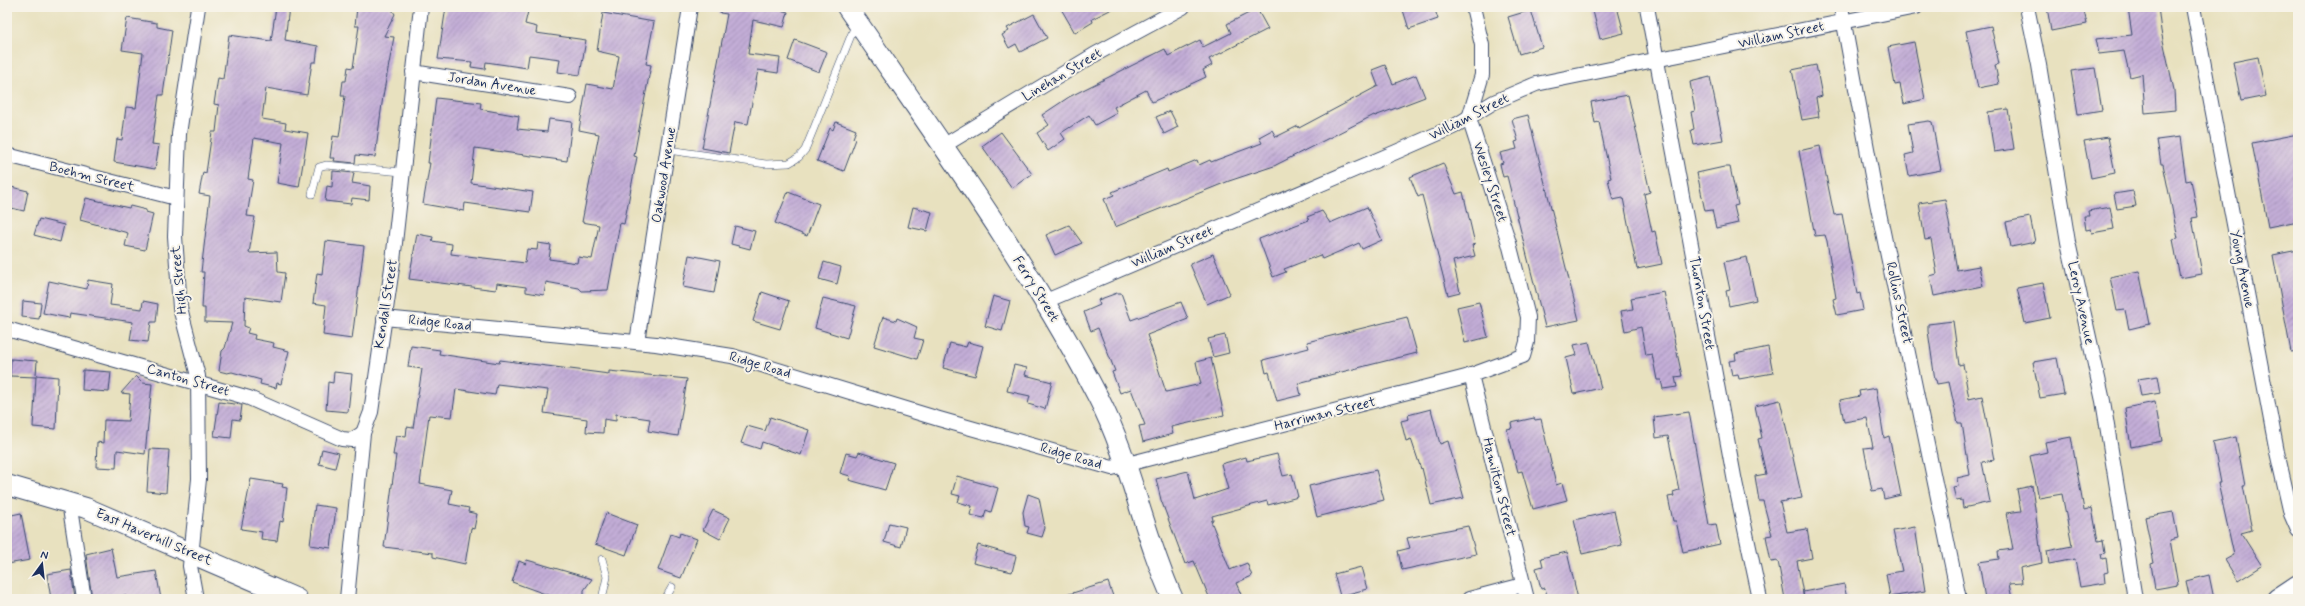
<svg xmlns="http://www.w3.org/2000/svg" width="2305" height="606" font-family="Mynerve,sans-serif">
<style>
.building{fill:url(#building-hatch)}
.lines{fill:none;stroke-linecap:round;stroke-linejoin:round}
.lane-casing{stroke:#3a4a6d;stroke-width:8}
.street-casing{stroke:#3a4a6d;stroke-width:16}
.secondary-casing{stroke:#3a4a6d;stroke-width:22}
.lane{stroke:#fff;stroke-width:7}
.street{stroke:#fff;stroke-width:14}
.secondary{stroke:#fff;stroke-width:20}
.labels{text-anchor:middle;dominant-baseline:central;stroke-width:4;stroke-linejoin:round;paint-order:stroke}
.street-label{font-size:14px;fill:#1b2f5e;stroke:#f7f3e8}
</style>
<defs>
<pattern id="building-hatch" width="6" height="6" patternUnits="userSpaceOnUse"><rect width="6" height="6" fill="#c3add7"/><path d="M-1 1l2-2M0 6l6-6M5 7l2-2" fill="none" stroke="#9e8db2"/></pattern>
</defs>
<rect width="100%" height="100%" fill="#f7f3e8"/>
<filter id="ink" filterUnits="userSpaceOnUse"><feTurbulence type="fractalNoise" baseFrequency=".025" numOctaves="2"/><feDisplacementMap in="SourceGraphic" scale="8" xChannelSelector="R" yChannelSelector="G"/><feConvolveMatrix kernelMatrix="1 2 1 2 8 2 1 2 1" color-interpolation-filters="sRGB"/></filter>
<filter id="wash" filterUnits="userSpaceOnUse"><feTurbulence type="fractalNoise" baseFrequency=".012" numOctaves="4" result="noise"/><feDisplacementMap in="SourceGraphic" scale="16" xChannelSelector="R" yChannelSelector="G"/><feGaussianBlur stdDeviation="0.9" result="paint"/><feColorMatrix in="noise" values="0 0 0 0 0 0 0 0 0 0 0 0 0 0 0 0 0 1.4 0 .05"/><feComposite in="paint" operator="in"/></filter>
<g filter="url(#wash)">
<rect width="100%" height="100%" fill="#e8e1bf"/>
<g id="blocks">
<g class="building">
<path d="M276 7H289L285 40 318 46 316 62H312L307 95 266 88 262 119 286 123 285 129 308 133 299 187 277 183 283 143 254 138 248 179 253 180 247 216 255 217 249 253 277 252 278 272 285 273 281 302 245 297 244 326 249 328 247 333 255 335 254 339 274 343 273 347 289 351 281 384 277 383 276 388 260 384 261 380 232 372 227 373 219 371 222 351 225 348 232 323 205 322V308H202L204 272H201L210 196 199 194 203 172 206 173 212 132H216L219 105 214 104 218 78 223 79 229 35 271 41Z"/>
<path d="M357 7H390L395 14 384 36 394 37 383 96 375 157 356 155 355 163 334 161 335 158H330L333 136 339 137 345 96H341L343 81H346L348 67 353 68 359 26H355Z"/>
<path d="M446 7H529L525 24 537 27 536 33 586 40 580 75 558 72 560 59 529 55 527 68 486 62 485 69 471 67 472 62 438 59Z"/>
<path d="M721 7H768L788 12 784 27 753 20 748 54 780 58 778 73 758 70 748 124 735 122 729 153 702 148 727 14 720 13Z"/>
<path d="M1060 7H1116L1092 19 1093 22 1075 33Z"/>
<path d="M1402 7H1434L1438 19 1409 29Z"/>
<path d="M1592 7H1617L1624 33 1600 39Z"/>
<path d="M2047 7H2083L2087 24 2051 31Z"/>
<path d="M2128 7H2158L2161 31 2174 90 2175 110 2145 113 2142 74 2130 77 2124 51 2099 54 2096 39 2132 35Z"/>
<path d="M1257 9 1268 29 1209 59 1212 65 1203 70 1206 77 1152 102 1146 90 1114 107 1117 113 1095 125 1089 115 1061 133 1065 139 1048 151 1037 133 1049 125 1042 115 1069 97 1165 49 1168 56 1200 40 1203 47 1231 33 1227 24Z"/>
<path d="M1531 10 1542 47 1519 54 1508 17Z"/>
<path d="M603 13 654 22 646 64 651 65 634 156 637 157 624 224 620 223 608 290 582 291 579 288 546 282 544 295 526 292V287L497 283 496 290 409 279 417 234 433 237 432 241 452 244 451 254 525 263 527 249 537 250 538 243 551 245 549 259 577 263 578 257 592 259 599 225 582 222 599 134 579 130 587 84 613 89 619 56 597 51Z"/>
<path d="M1034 14 1047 38 1020 52 1016 44 1009 48 1002 35 1009 31 1007 28Z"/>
<path d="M127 18 157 23V27L172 30 163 95H159L152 144 159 145 155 169 114 162 117 139 122 140 126 107 136 108 143 53 122 50Z"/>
<path d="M1991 26 1999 64 1995 65 1999 84 1978 88 1966 31Z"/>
<path d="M795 40 827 52 819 72 788 60Z"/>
<path d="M1914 42 1925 99 1904 104 1900 84 1895 85 1888 47Z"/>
<path d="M2258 57 2266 96 2241 101 2233 62Z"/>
<path d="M1385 65 1393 84 1416 75 1425 97 1375 116 1374 115 1274 166 1229 181 1115 227 1104 199 1114 195 1112 192 1167 169 1168 172 1197 160 1199 165 1210 160 1211 162 1262 143 1259 137 1272 130 1276 137 1298 126 1299 128 1378 86 1372 70Z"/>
<path d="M1816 65 1822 96 1816 98 1819 117 1802 120 1792 70Z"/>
<path d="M2095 68 2102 110 2078 114 2071 71Z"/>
<path d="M1710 77 1723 140 1694 145 1691 130 1694 129 1691 112 1695 111 1690 82Z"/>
<path d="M1628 95 1650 192 1644 194 1652 232 1655 231 1662 264 1637 269 1623 198 1613 200 1608 179 1611 178 1599 122 1595 123 1591 102Z"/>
<path d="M436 98 481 103 480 109 519 116 517 129 547 132 549 119 572 122 567 161 475 148 471 183 533 192 530 212 465 203 464 211 423 204 430 163H428Z"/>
<path d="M2008 109 2014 149 1994 152 1988 112Z"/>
<path d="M1170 111 1178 127 1164 134 1156 117Z"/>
<path d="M1528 115 1579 320 1545 327 1507 176 1503 177 1500 164 1503 163 1500 153 1517 149 1515 142 1518 141 1512 119Z"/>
<path d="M1929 121 1932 122 1941 170 1909 176 1905 155 1913 153 1908 124Z"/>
<path d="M836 122 856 130 853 138 856 139 844 171 817 161 830 128 833 130Z"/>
<path d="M1001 132 1032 174 1012 188 982 146Z"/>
<path d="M2298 134V221L2268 227 2252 143Z"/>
<path d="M2108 137 2115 173 2091 178 2084 141Z"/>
<path d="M2180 137 2186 181 2191 180 2198 217 2192 218 2202 274 2180 278 2173 239 2178 238 2163 164H2161L2157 140Z"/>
<path d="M1820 146 1834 215 1842 214 1857 294 1860 293 1863 310 1837 315 1833 299 1836 298 1827 241 1825 235 1815 236 1799 151Z"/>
<path d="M1443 163 1456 194 1463 192 1475 244 1472 245 1475 256 1453 261 1460 292 1448 295 1422 195 1418 197 1410 177Z"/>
<path d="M1724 167H1730L1738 205 1734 206 1738 223 1716 228 1712 210 1705 211 1697 173Z"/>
<path d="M333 171 354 173 352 183 370 186 369 200 352 198 351 204 325 201 327 186 332 187Z"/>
<path d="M7 186 28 191 24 211 7 207Z"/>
<path d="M2133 191 2136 206 2117 209 2114 194Z"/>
<path d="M788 192 819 204 807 236 775 223Z"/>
<path d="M86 198 129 208 130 206 146 210V212L153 214 145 250 125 246 128 233 80 220Z"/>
<path d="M1945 199 1957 270 1979 266 1983 286 1934 296 1930 276 1937 274 1931 239 1925 240 1919 203Z"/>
<path d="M913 207 932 212 927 231 908 227Z"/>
<path d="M1367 207 1382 240 1362 249 1359 243 1322 259 1320 255 1284 269 1286 272 1273 277 1259 239 1309 220 1307 217 1322 211 1330 223Z"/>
<path d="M2110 207 2114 229 2092 233 2091 229 2086 230 2084 216H2089L2088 211Z"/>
<path d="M2030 217 2035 242 2011 247 2006 222Z"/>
<path d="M39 219 64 225 60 242 34 235Z"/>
<path d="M1069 225 1082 243 1055 255 1046 235Z"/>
<path d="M735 226 755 231 750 249 731 244Z"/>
<path d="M326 241 364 246 352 339 323 335 326 305 313 303 317 273 322 274Z"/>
<path d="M2298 250V351L2291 352 2273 255Z"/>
<path d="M1213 254 1230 294 1207 304 1190 264Z"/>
<path d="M689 255 720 261 714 293 683 287Z"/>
<path d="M1747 257 1756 300 1729 306 1726 291 1730 290 1724 262Z"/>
<path d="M824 262 841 267 837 284 819 279Z"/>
<path d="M2139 271 2150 324 2129 329 2125 310 2117 311 2110 277Z"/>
<path d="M88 280 113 284 110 305 142 309 143 301 158 304 156 322H151L148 342 130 340 133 322 70 313 69 318 43 313 49 281 87 289Z"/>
<path d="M2043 283 2050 318 2025 323 2017 288Z"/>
<path d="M762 292 789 301 780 329 753 321Z"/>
<path d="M1664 292 1682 376 1675 377 1677 387 1663 389 1661 380H1657L1652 354 1646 355 1641 327 1625 331 1621 311 1633 309 1631 298Z"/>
<path d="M1117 293H1121L1131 320 1181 302 1188 319 1147 335 1166 392 1201 384 1196 362 1211 358 1224 415 1171 427 1173 434 1143 442 1139 426 1145 425 1131 389 1120 393 1112 372 1115 371 1098 328 1091 331 1084 312 1100 305 1098 300Z"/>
<path d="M993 296 1010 301 1002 331 985 326Z"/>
<path d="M823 298 856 306 847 338 815 328Z"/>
<path d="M23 301 41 303 39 319 22 317Z"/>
<path d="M1479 302 1488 337 1465 343 1457 307Z"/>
<path d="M883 317 896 321 897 318 917 327 914 338 923 340 917 359 874 346Z"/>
<path d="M1407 317 1417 353 1298 383 1301 395 1277 401 1269 372 1266 373 1263 360 1309 348 1307 342Z"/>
<path d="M1953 321 1959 365 1963 364 1969 399 1982 396 1994 460 1982 462 1990 502 1963 508 1962 500 1956 501 1953 487 1958 486 1957 478 1970 475 1962 423H1958L1949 382 1937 384 1936 380H1935L1928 331V324Z"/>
<path d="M1225 335 1229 353 1213 357 1208 339Z"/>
<path d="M968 342 983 346 975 376 943 368 950 343 966 347Z"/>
<path d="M1589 342 1601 388 1574 394 1566 358 1577 355 1574 345Z"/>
<path d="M411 346 440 350 439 354 499 363 500 360 609 374V371L687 379 678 436 648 431 650 419 616 414V421L604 419 603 433 586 432 587 419 544 413 548 390 497 384 495 395 456 389 452 417 429 415 420 484 452 490 449 504 469 508 468 512 477 514 474 529 471 528 465 564 433 557V553L384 547 396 455H393L396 436 406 437 407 427 413 428 422 369 408 367Z"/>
<path d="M1768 347 1773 373 1739 379 1738 374 1732 375 1729 361 1736 360 1735 354Z"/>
<path d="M2057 358 2064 394 2040 398 2033 362Z"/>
<path d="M11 359 37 361 36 375 58 377 56 429 33 427 36 377 10 376Z"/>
<path d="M1014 365 1027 368 1025 375 1052 382 1045 409 1028 404 1030 396 1007 391Z"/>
<path d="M83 370 111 372 109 392 82 390Z"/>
<path d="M334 372 352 374 348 412 326 410 328 382 333 383Z"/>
<path d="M136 376 143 383 152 384 145 454 117 450 116 468 96 467 97 442 103 443 104 420 128 421 130 394 121 393Z"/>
<path d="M2158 376 2161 393 2141 396 2138 379Z"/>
<path d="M1876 388 1884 438 1889 436 1901 495 1884 499 1882 489 1872 491 1864 448 1873 447 1867 418 1844 422 1840 400 1860 396 1859 391Z"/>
<path d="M1780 400 1802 498 1780 502 1787 532 1807 529 1812 558 1797 561 1804 599H1785L1778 561 1771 562 1766 536 1772 535 1763 501H1759L1755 476 1766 474 1758 439 1762 438 1755 406Z"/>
<path d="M219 402 242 405 240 420 233 419 231 438 214 436Z"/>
<path d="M2155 402 2162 441 2131 447 2125 408Z"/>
<path d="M1431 409 1440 444 1448 441 1464 498 1431 505 1422 468 1421 469 1411 439 1406 441 1401 421 1409 419 1408 415Z"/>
<path d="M1689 412 1709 525 1716 524 1720 544 1683 552 1676 521H1673L1668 497 1674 496 1673 492 1679 490 1668 436 1656 438 1654 417Z"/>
<path d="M770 417 809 430 801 455 762 442 760 449 741 443 747 426 765 431Z"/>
<path d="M1534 418 1535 420 1541 419 1556 485 1562 483 1567 500 1533 509 1522 471 1518 472 1507 429 1512 428 1511 423Z"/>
<path d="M2071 437 2084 510 2092 508 2098 541 2103 540 2105 553 2101 554 2102 559 2106 558 2108 572 2104 573 2105 583 2080 587 2075 559 2049 564 2047 551 2072 546 2062 494 2039 498 2030 456 2047 452 2045 442Z"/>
<path d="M2236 437 2245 486H2243L2252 530 2241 533 2262 566 2238 581 2225 560 2234 555 2218 483H2221L2213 442Z"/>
<path d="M150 449 169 450 166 493 147 491Z"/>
<path d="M322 449 339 453 335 468 319 464Z"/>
<path d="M859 452 894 463 885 490 849 480 850 476 840 473 846 453 857 456Z"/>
<path d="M1277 454 1283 476 1292 474 1298 497 1268 505 1267 501 1212 516 1213 520 1211 521 1230 570 1247 563 1252 576 1236 583 1243 599H1210L1194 561 1185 564 1161 500 1156 479 1188 471 1195 500 1228 489 1221 464 1246 457 1247 461Z"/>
<path d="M1376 470 1384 500 1317 517 1309 486Z"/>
<path d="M957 476 998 488 991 512 986 510 984 518 970 515 972 506 958 502 960 496 952 494Z"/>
<path d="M251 479 283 484 282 487 287 488 283 522 280 521 277 541 261 539 262 532 241 529Z"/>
<path d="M2032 486 2042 563 2020 568 2022 583 2009 584 2012 599H1985L1979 562 1999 559 1998 551 2013 549 2006 513 2021 511 2017 489Z"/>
<path d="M1028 494 1039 498 1045 528 1042 537 1027 533 1029 527 1025 526 1023 512Z"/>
<path d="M315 505 336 508 331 548 310 545Z"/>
<path d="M713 510 730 518 720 539 703 530Z"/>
<path d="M1614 511 1622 545 1582 554 1574 520Z"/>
<path d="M2173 512 2178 538 2170 540 2178 585 2155 589 2151 564 2154 563 2145 517Z"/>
<path d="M21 513 30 560 7 564V516Z"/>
<path d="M606 513 637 525 626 555 595 544Z"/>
<path d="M889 523 906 527 901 547 884 542Z"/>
<path d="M1468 526 1476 554 1402 570 1398 551 1410 548 1407 538Z"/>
<path d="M1915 527 1925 591 1890 597 1886 574 1902 571 1893 531Z"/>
<path d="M680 533 697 539 681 578 658 570 671 534 679 537Z"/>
<path d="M978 545 1016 556 1012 572 973 563Z"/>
<path d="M111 548 117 577 156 571 161 599H126L125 595 106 599H92L86 554Z"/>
<path d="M1567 552 1578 599H1548L1545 588 1541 589 1536 568 1543 566 1541 558Z"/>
<path d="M527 560 592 579 584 590V599H559L512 582 519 561 526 564Z"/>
<path d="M1361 567 1367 589 1340 596 1334 574Z"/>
<path d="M71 570 75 599H51L47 574Z"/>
<path d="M2209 575 2214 599H2190L2186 581Z"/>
<path d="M1108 582 1114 599H1063V596Z"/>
<path d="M1844 584 1847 599H1804L1803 592Z"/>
</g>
</g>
</g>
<g filter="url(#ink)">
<use href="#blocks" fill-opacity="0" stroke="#3a4a6d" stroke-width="1"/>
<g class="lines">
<defs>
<g id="lane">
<path d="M668 150 766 164 789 163 799 157 805 150 814 128 856 23"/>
<path d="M312 194 319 167 326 165 402 172"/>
<path d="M602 559 607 577 602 599"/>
<path d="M665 599 672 587"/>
</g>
<g id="street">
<path d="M1647 7 1735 482 1760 599"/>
<path d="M1841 7 1877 203 1959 599"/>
<path d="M2027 7 2039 65 2068 242 2103 401 2135 599"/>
<path d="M2193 7 2277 452 2291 514 2298 530"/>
<path d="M413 72 570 97"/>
<path d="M943 146 1094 55 1183 7"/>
<path d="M7 155 176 198"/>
<path d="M1046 301 1396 152 1453 127 1494 102 1536 84 1916 7"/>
<path d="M384 318 656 344 732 356 939 419 1112 468 1466 377 1523 356 1527 342 1528 317 1509 243 1469 118 1482 75V45L1473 7"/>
<path d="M7 329 249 398 342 439 352 440 363 433"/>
<path d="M637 342 690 7"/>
<path d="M1471 375 1527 599"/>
<path d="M69 502 84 599"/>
<path d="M196 599 190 566 199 479 198 376 180 308 175 236 179 134 198 7"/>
<path d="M347 599 363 433 371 412 393 261 421 7"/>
<path d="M1469 599 1523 585"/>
</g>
<g id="secondary">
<path d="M847 7C934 134 1027 260 1098 397 1131 461 1143 534 1173 599"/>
<path d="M7 485 86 508 297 599"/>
<path d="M2277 599 2298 585"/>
</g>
</defs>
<use href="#lane" class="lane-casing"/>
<use href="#street" class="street-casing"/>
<use href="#secondary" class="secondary-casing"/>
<use href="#lane" class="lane"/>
<use href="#street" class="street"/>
<use href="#secondary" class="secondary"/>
</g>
</g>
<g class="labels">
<g class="street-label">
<text transform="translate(1781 35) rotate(-12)">William Street</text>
<text transform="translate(1062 75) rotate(-31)">Linehan Street</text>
<text transform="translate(492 84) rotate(9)">Jordan Avenue</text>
<text transform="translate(1469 117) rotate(-27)">William Street</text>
<text transform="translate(664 175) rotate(-81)">Oakwood Avenue</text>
<text transform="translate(92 177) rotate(14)">Boehm Street</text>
<text transform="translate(1490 182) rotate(72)">Wesley Street</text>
<text transform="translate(1172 247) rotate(-23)">William Street</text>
<text transform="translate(2242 269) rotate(79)">Young Avenue</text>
<text transform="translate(179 280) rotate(-96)">High Street</text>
<text transform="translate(1036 289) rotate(58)">Ferry Street</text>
<text transform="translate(1702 303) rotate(80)">Thornton Street</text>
<text transform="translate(1899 303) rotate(78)">Rollins Street</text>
<text transform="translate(2081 303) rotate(78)">Leroy Avenue</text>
<text transform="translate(386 304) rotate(-81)">Kendall Street</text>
<text transform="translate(440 323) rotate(6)">Ridge Road</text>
<text transform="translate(760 365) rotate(16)">Ridge Road</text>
<text transform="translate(188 380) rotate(16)">Canton Street</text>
<text transform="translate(1325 414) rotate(-14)">Harriman Street</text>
<text transform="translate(1071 456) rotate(16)">Ridge Road</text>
<text transform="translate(1499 487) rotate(76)">Hamilton Street</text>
<text transform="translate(154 537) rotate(23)">East Haverhill Street</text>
</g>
</g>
<rect width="2305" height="606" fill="none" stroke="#f7f3e8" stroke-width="24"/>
<g transform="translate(42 564) rotate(15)" stroke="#f7f3e8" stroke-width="3" paint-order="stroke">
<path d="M0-3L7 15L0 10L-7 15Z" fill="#1b2f5e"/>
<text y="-6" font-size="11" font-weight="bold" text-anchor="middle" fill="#1b2f5e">N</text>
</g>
</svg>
